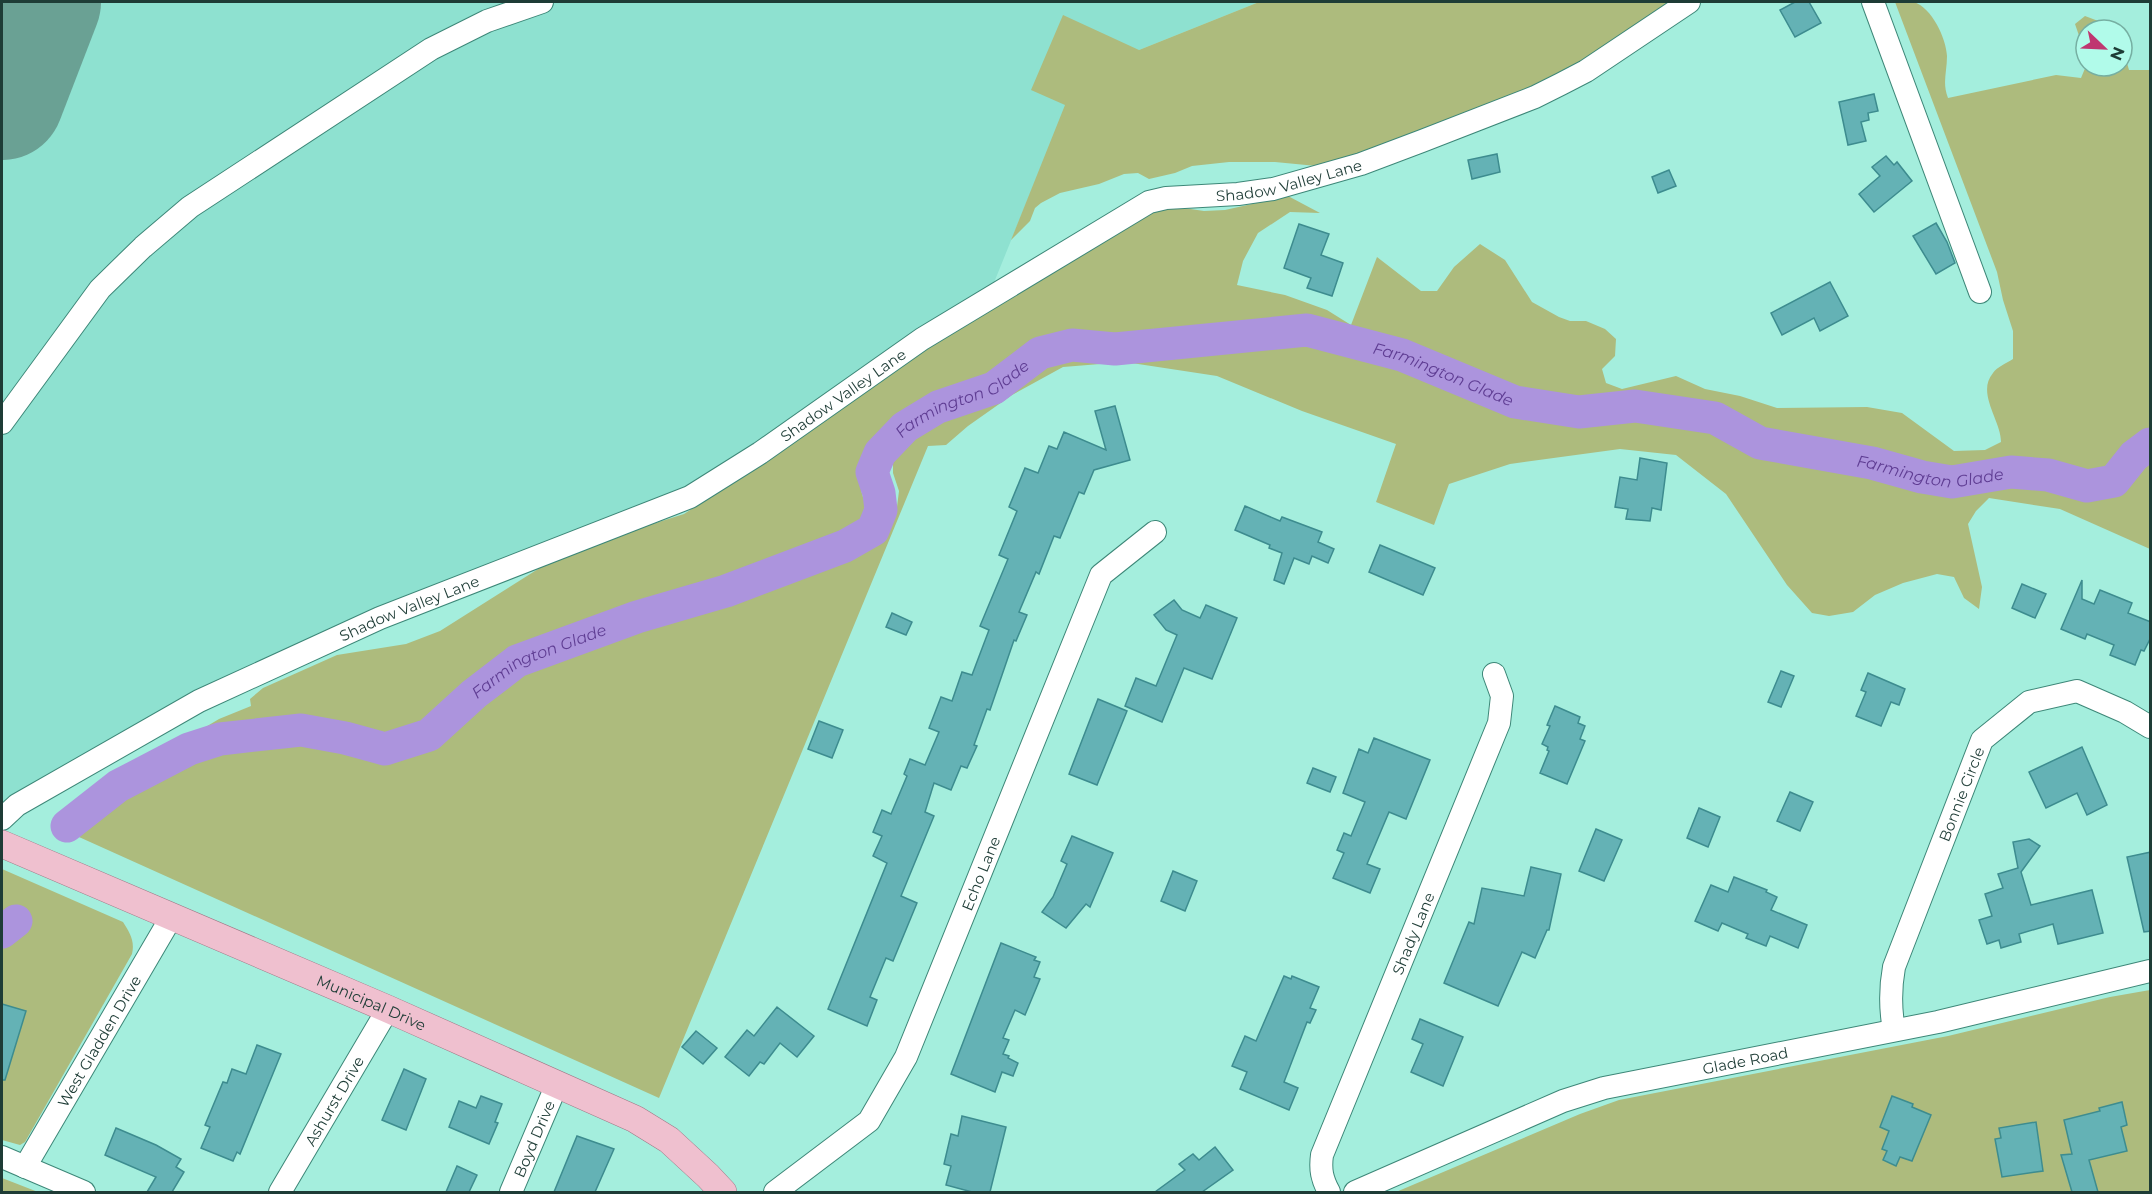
<svg xmlns="http://www.w3.org/2000/svg" width="2152" height="1194" font-family="Montserrat,sans-serif">
<style>
.built{fill:#8ee1d0}
.green{fill:#adbb7d}
.lines{fill:none;stroke-linecap:round;stroke-linejoin:round}
.river{stroke:#ac94dd;stroke-width:33}
.taxiway{stroke:#6aa194;stroke-width:50}
.runway{stroke:#6aa194;stroke-width:124}
.building{fill:#64b2b5;stroke:#3d8c8f;stroke-width:1.5}
.minor-casing{stroke:#3d8778;stroke-width:24}
.major-casing{stroke:#9f7685;stroke-width:28}
.minor{stroke:#fff;stroke-width:22}
.major{stroke:#efc0cf;stroke-width:27}
.labels{text-anchor:middle;dominant-baseline:central;stroke-width:4.5;stroke-linejoin:round;paint-order:stroke}
.street-label{font-size:15px;fill:#1e3c36;stroke:#b1fbea}
.water-label{font-size:16px;font-style:italic;fill:#5f3d93;stroke:#b1fbea}
</style>
<rect width="100%" height="100%" fill="#a4eedd"/>
<path class="built" d="M2 2H1259L1139 50 1066 105 993 285 769 437 675 495 191 692 3 803 2 802Z"/>
<g class="green">
<path d="M1259 2H1674L1582 62 1485 108 1327 167 1275 162H1229L1192 166 1175 173 1149 179 1138 173 1124 174 1099 184 1060 193 1041 203 1035 208 1030 221 1011 240 1065 105 1031 90 1063 15 1139 50Z"/>
<path d="M1895 2C1901 2 1909 0 1914 2 1932 8 1946 38 1947 56 1947 72 1942 83 1948 98L2056 75 2081 78 2086 66H2122V45L2129 70H2150V439L2110 473 2099 479 2083 481 2043 470 2004 469 1952 477 1927 472 1860 455 1771 440 1711 411 1626 401 1582 408 1516 398 1402 353 1306 328 1119 346 1068 342 1040 349 996 383 963 396 932 402 884 434 873 445 865 459 862 476 861 490 865 504 863 515 854 527 839 536 760 567 713 591 523 650 421 731 398 740 382 743 306 725 265 727 217 736 194 741 83 805 70 816 64 825 70 828 147 777 188 754 212 746 241 740 299 735 384 756 402 753 431 741 440 735 522 664 689 607 765 586 847 556 876 539 890 525 897 507 899 491 893 473V459L897 449 922 423 938 421 971 405 1002 387 1041 358 1071 349 1121 352 1309 336 1342 342 1401 358 1515 406 1583 417 1628 413 1660 414 1692 419 1712 424 1760 451 1855 465 1942 486 1961 488 2010 480H2039L2061 483 2076 488 2086 494 2096 495 2108 493 2122 484 2150 454V549L2060 509 1989 498 1976 511 1968 524 1982 587 1979 609 1964 598 1954 577 1937 574 1903 583 1875 595 1853 612 1829 616 1812 613 1787 585 1726 494 1676 455 1620 449 1510 464 1449 484 1434 525 1376 502 1396 444 1302 411 1217 376 1125 362 1063 367 1012 395 968 426 946 445 928 446 659 1098 59 828 68 809 219 719 251 706 250 699 263 688 337 655 406 644 440 631 546 564 608 538 684 514 768 459 885 375 1146 214 1177 207 1204 211 1225 210 1288 196 1320 213 1290 212 1258 233 1243 261 1237 285 1285 295 1327 310 1351 325 1377 257 1421 291H1437L1454 267 1480 244 1505 260 1532 302 1559 317 1570 321H1586L1605 329 1616 339 1615 356 1602 369 1606 383 1622 389 1676 376 1705 389 1740 396 1777 408 1867 407 1902 413 1954 451 1985 450 2001 442C2001 420 1976 393 1993 373 1997 367 2007 363 2013 359V331L2003 300 1997 272Z"/>
<path d="M2085 16 2114 27 2115 30H2086V56L2075 24Z"/>
<path d="M2 869 123 922C130 933 135 941 132 954L25 1142 20 1145 2 1140V936L18 924 13 918 2 927Z"/>
<path d="M2150 990V1192H1396L1580 1114 1619 1100 1948 1036 2110 997Z"/>
<path d="M2 1178 38 1192H2Z"/>
</g>
<g class="lines">
<g class="river">
<path id="s1" d="M67 826 118 786 189 749 220 739 301 730 345 738 385 749 429 735 474 694 517 661 637 617 726 591 845 546 873 530 881 510 879 493 872 472 880 453 905 427 938 407 994 388 1040 353 1072 345 1115 349 1307 330 1402 355 1515 402 1579 412 1635 406 1715 418 1760 443 1872 463 1922 477 1952 482 2011 472 2048 475 2087 486 2114 481 2134 456 2150 444"/>
<path d="M2 932 16 921"/>
</g>
<path class="taxiway" d="M2 6 8 2"/>
<path class="runway" d="M2 98 39 2"/>
</g>
<g class="building">
<path d="M1795 2H1809L1821 23 1795 37 1780 10Z"/>
<path d="M1874 94 1878 111 1868 113 1869 120 1861 122 1866 141 1848 145 1839 102Z"/>
<path d="M1497 154 1500 172 1472 179 1468 160Z"/>
<path d="M1886 156 1894 165 1897 162 1912 181 1874 212 1859 194 1880 176 1872 167Z"/>
<path d="M1669 170 1676 186 1658 193 1652 177Z"/>
<path d="M1936 223 1947 242 1955 263 1936 274 1913 236Z"/>
<path d="M1299 224 1329 234 1321 255 1343 263 1332 296 1307 288 1311 278 1284 268Z"/>
<path d="M1830 282 1848 316 1820 331 1814 318 1782 335 1771 313Z"/>
<path d="M1115 406 1130 460 1094 470 1084 494 1079 492 1060 538 1054 536 1039 574 1036 572 1019 612 1027 615 1016 641 1014 640 990 710 987 709 974 745 977 746 967 768 961 766 951 790 934 783 925 812 934 816 901 896 917 903 893 961 886 958 870 997 877 1000 867 1026 828 1009 887 863 873 856 882 836 873 832 882 810 891 814 907 776 904 774 910 759 925 765 939 732 929 728 941 697 952 701 962 672 972 675 989 630 980 626 1008 559 999 555 1017 511 1009 507 1025 468 1038 473 1049 446 1057 449 1064 432 1106 450 1095 411Z"/>
<path d="M1640 458 1667 463 1661 510 1652 508 1650 521 1626 519 1628 509 1615 507 1620 477 1637 480Z"/>
<path d="M1245 506 1280 521 1282 517 1322 532 1318 542 1334 549 1328 563 1312 556 1309 564 1294 558 1284 584 1274 580 1282 553 1269 548 1270 545 1235 530Z"/>
<path d="M1380 545 1435 568 1423 595 1369 572Z"/>
<path d="M2082 580V599L2094 604 2100 590 2132 603 2128 613 2151 622V637L2144 651 2141 650 2135 665 2110 655 2114 645 2087 634 2085 639 2061 629Z"/>
<path d="M2022 584 2046 594 2035 618 2012 608Z"/>
<path d="M1174 600 1182 610 1200 618 1206 605 1237 618 1212 679 1184 668 1162 722 1125 706 1136 678 1156 686 1177 635 1166 630 1154 615Z"/>
<path d="M892 613 912 622 906 635 886 627Z"/>
<path d="M1781 671 1794 676 1781 707 1768 702Z"/>
<path d="M1868 673 1905 689 1899 705 1891 702 1881 726 1856 716 1866 692 1861 690Z"/>
<path d="M1098 699 1127 711 1097 785 1069 774Z"/>
<path d="M1555 706 1580 717 1578 723 1585 726 1580 739 1585 741 1567 784 1540 773 1549 751 1547 750 1548 747 1542 744 1550 726 1547 725Z"/>
<path d="M819 721 843 730 832 758 808 749Z"/>
<path d="M1374 738 1430 760 1406 819 1389 812 1367 864 1380 869 1370 893 1333 878 1344 853 1337 850 1344 833 1351 836 1365 802 1343 793 1359 749 1368 753Z"/>
<path d="M2082 747 2107 805 2087 815 2077 793 2046 808 2029 772Z"/>
<path d="M1313 768 1336 777 1330 792 1307 783Z"/>
<path d="M1790 792 1813 802 1800 831 1777 821Z"/>
<path d="M1699 808 1720 817 1708 847 1687 838Z"/>
<path d="M1596 829 1622 840 1604 881 1579 871Z"/>
<path d="M1072 836 1113 853 1090 907 1086 904 1066 928 1042 912 1053 897 1067 864 1061 861Z"/>
<path d="M2029 839 2040 846 2021 872 2031 905 2092 890 2103 933 2058 944 2053 924 2019 934 2021 942 2001 948 1999 940 1987 944 1979 920 1992 916 1985 894 2003 888 1998 874 2018 868 2013 842Z"/>
<path d="M2151 852V931L2144 932 2127 857Z"/>
<path d="M1531 867 1561 874 1549 930H1547L1535 958 1522 952 1498 1006 1444 983 1469 922 1474 924 1482 888 1524 896Z"/>
<path d="M1173 871 1197 881 1185 911 1161 901Z"/>
<path d="M1734 877 1767 890 1766 892 1777 897 1771 910 1807 925 1798 948 1770 936 1766 946 1746 938 1748 934 1722 923 1718 931 1695 921 1711 885 1728 892Z"/>
<path d="M1001 943 1036 957 1034 960 1040 962 1034 977 1040 979 1025 1015 1015 1010 1003 1038 1009 1040 1003 1054 1009 1056 1008 1058 1018 1063 1013 1076 1002 1072 995 1092 951 1074Z"/>
<path d="M1284 976 1291 979 1292 976 1319 987 1310 1008 1316 1010 1310 1023 1307 1022 1284 1082 1298 1088 1289 1110 1240 1089 1247 1072 1232 1066 1245 1036 1256 1041Z"/>
<path d="M2 1004 26 1011 5 1080H2Z"/>
<path d="M777 1007 814 1036 797 1057 780 1043 764 1064 760 1062 749 1076 725 1057 747 1030 754 1036Z"/>
<path d="M1420 1019 1463 1037 1443 1086 1411 1072 1423 1044 1412 1039Z"/>
<path d="M696 1031 717 1048 703 1064 682 1047Z"/>
<path d="M257 1045 281 1054 240 1154 237 1152 233 1161 201 1148 210 1127 205 1125 223 1082 227 1083 232 1069 246 1074Z"/>
<path d="M404 1069 426 1079 406 1130 382 1120Z"/>
<path d="M481 1096 502 1104 495 1122 498 1123 489 1144 449 1127 459 1101 476 1108Z"/>
<path d="M1892 1096 1913 1104 1912 1107 1931 1115 1912 1161 1900 1157 1896 1166 1883 1160 1887 1151 1882 1149 1889 1131 1880 1127Z"/>
<path d="M2122 1102 2127 1125 2121 1127 2127 1151 2089 1160 2098 1192H2072L2061 1155 2072 1154 2064 1120 2100 1111 2099 1108Z"/>
<path d="M962 1116 1006 1127 990 1192H972L946 1185 951 1166 944 1164 951 1134 958 1136Z"/>
<path d="M2036 1122 2043 1171 2002 1177 1995 1139 2001 1138 1999 1128Z"/>
<path d="M116 1128 156 1145 181 1159 176 1167 184 1172 172 1192H147L156 1177 105 1155Z"/>
<path d="M577 1136 614 1149 595 1192H554Z"/>
<path d="M1215 1147 1233 1170 1202 1192H1155L1185 1170 1179 1164 1193 1154 1199 1160Z"/>
<path d="M457 1166 477 1175 469 1192H446Z"/>
</g>
<g class="lines">
<defs>
<g id="minor">
<path d="M1873 2 1980 292"/>
<path d="M2 423 100 289 143 247 190 207 431 49 487 21 542 2"/>
<path id="s2" d="M2 819 17 805 199 701 380 618 690 497 760 453 922 339 1149 202 1166 198 1238 194 1273 189 1361 164 1422 141 1535 97 1561 84 1586 71 1689 2"/>
<path id="s3" d="M1894 1030C1890 1008 1890 989 1894 967L1982 740 2029 702 2077 691 2125 712 2150 727"/>
<path d="M2 1157 84 1192"/>
<path id="s4" d="M25 1167 172 916"/>
<path id="s5" d="M280 1192 388 1009"/>
<path id="s6" d="M511 1192 557 1084"/>
<path id="s7" d="M775 1192 869 1121 906 1057 1101 575 1155 532"/>
<path id="s8" d="M1329 1192C1322 1179 1320 1170 1322 1155L1499 723 1502 696 1494 674"/>
<path id="s9" d="M1355 1192 1563 1101 1604 1088 1938 1022 2150 971"/>
</g>
<g id="major">
<path id="s10" d="M2 844 388 1009 635 1119 669 1140 708 1176 723 1192"/>
</g>
</defs>
<use href="#minor" class="minor-casing"/>
<use href="#major" class="major-casing"/>
<use href="#minor" class="minor"/>
<use href="#major" class="major"/>
</g>
<g class="labels">
<g class="street-label">
<text stroke="none"><textPath href="#s2" startOffset="1450">Shadow Valley Lane</textPath></text>
<text stroke="none"><textPath href="#s2" startOffset="946">Shadow Valley Lane</textPath></text>
<text stroke="none"><textPath href="#s2" startOffset="460">Shadow Valley Lane</textPath></text>
<text stroke="none"><textPath href="#s3" startOffset="249">Bonnie Circle</textPath></text>
<text stroke="none"><textPath href="#s7" startOffset="390">Echo Lane</textPath></text>
<text stroke="none"><textPath href="#s8" startOffset="278">Shady Lane</textPath></text>
<text stroke="none"><textPath href="#s10" startOffset="402">Municipal Drive</textPath></text>
<text stroke="none"><textPath href="#s4" startOffset="146">West Gladden Drive</textPath></text>
<text stroke="none"><textPath href="#s9" startOffset="414">Glade Road</textPath></text>
<text stroke="none"><textPath href="#s5" startOffset="106">Ashurst Drive</textPath></text>
<text stroke="none"><textPath href="#s6" startOffset="58">Boyd Drive</textPath></text>
</g>
<g class="water-label">
<text stroke="none"><textPath href="#s1" startOffset="1572">Farmington Glade</textPath></text>
<text stroke="none"><textPath href="#s1" startOffset="1068">Farmington Glade</textPath></text>
<text stroke="none"><textPath href="#s1" startOffset="2076">Farmington Glade</textPath></text>
<text stroke="none"><textPath href="#s1" startOffset="526">Farmington Glade</textPath></text>
</g>
</g>
<rect width="2152" height="1194" fill="none" stroke="#1e3c36" stroke-width="6"/>
<g transform="translate(2104 48) rotate(113)"><circle r="28" fill="#b1fbea" stroke="#76afa2" stroke-width="1.5"/>
<path d="M0-4.5L10 22L0 15L-10 22Z" fill="#bf3670"/>
<text y="-9" font-size="16" font-weight="bold" text-anchor="middle" fill="#1e3c36">N</text>
</g>
</svg>
